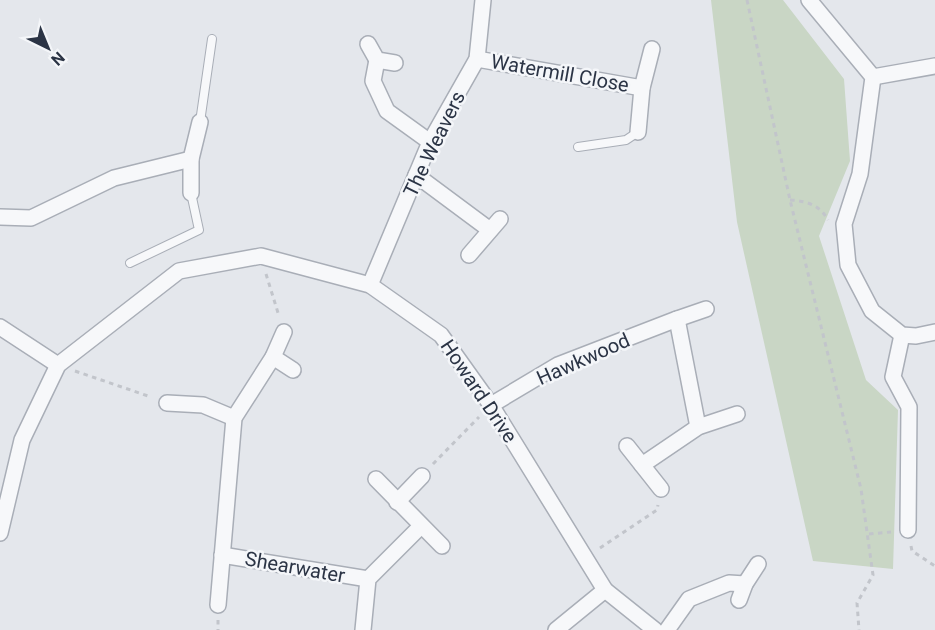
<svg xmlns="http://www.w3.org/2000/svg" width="935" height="630" font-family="Roboto,sans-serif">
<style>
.green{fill:#c9d6c5}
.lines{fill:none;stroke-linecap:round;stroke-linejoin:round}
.service-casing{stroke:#a9aeb7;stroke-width:10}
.minor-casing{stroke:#a9aeb7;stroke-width:18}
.path{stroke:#c2c5cb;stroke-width:3;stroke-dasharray:4.5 4.5;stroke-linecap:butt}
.service{stroke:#f7f8fa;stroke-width:8}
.minor{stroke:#f7f8fa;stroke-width:15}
.labels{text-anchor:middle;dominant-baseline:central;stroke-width:5;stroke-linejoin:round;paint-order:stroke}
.street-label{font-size:20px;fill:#2b3445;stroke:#f4f6f9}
</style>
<rect width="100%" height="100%" fill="#e4e7ec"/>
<path class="green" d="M711 0H783L844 79 850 161 819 236 866 380 898 410 893 569 813 561 737 222Z"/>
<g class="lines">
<defs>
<g id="service">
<path d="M200 122 212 39"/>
<path d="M578 147 626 140 638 132"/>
<path d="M130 263 199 230 191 193"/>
</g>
<g id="minor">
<path d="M809 0 873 77 860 174 844 224 848 265 872 311 902 335 916 336 935 332"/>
<path d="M368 44 377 60 395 63"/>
<path d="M477 59 642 88"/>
<path d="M377 60 373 81 387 111 430 142"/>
<path d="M873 77 935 66"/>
<path d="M638 132 642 88 652 49"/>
<path d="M416 175 490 230"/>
<path d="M191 193V159L200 122"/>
<path d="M0 217 31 218 114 178 191 159"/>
<path d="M469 255 500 219"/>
<path d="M370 285 430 142 477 59 483 0"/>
<path d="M677 319 698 427"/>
<path d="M0 327 58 365"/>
<path d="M902 335 893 377 909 407 908 530"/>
<path d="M273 357 293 370"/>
<path d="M167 403 203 405 234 418"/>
<path d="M491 405 558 365 677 319 706 309"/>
<path d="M627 446 661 489"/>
<path d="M642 465 698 427 737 414"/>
<path d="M376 479 442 546"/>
<path d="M397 502 422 476"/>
<path d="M0 533 22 440 58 365 179 271 261 256 370 285 441 335 491 405 605 590 655 630"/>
<path d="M222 555 368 579"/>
<path d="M739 600 745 584 758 564"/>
<path d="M218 605 234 418 273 357 284 332"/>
<path d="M363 630 368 579 421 526"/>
<path d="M556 630 605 590"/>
<path d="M667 630 689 599 729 583 745 584"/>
</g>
</defs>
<use href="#service" class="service-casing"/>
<use href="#minor" class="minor-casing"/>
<g class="path">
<path d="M747 0 790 200 861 489 873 575 857 603 859 630"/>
<path d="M790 200C807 201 820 205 828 220"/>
<path d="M266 274 279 316"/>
<path d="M75 371 151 397"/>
<path d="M433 464 479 417"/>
<path d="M869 534 891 532"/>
<path d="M911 546 912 551 935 566"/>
<path d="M600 548 657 510 658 505"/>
<path d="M218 620V630"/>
</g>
<use href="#service" class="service"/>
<use href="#minor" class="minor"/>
</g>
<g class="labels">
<g class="street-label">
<text transform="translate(560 73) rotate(10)">Watermill Close</text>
<text transform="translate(434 144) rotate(-64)">The Weavers</text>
<text transform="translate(583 359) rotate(-24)">Hawkwood</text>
<text transform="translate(479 391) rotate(56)">Howard Drive</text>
<text transform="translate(295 567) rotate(10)">Shearwater</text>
</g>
</g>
<g transform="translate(48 48) rotate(137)" stroke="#f4f6f9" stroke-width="4.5" paint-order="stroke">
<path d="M0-4.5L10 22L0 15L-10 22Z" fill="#2b3445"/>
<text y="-9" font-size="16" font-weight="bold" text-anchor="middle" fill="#2b3445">N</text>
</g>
</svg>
